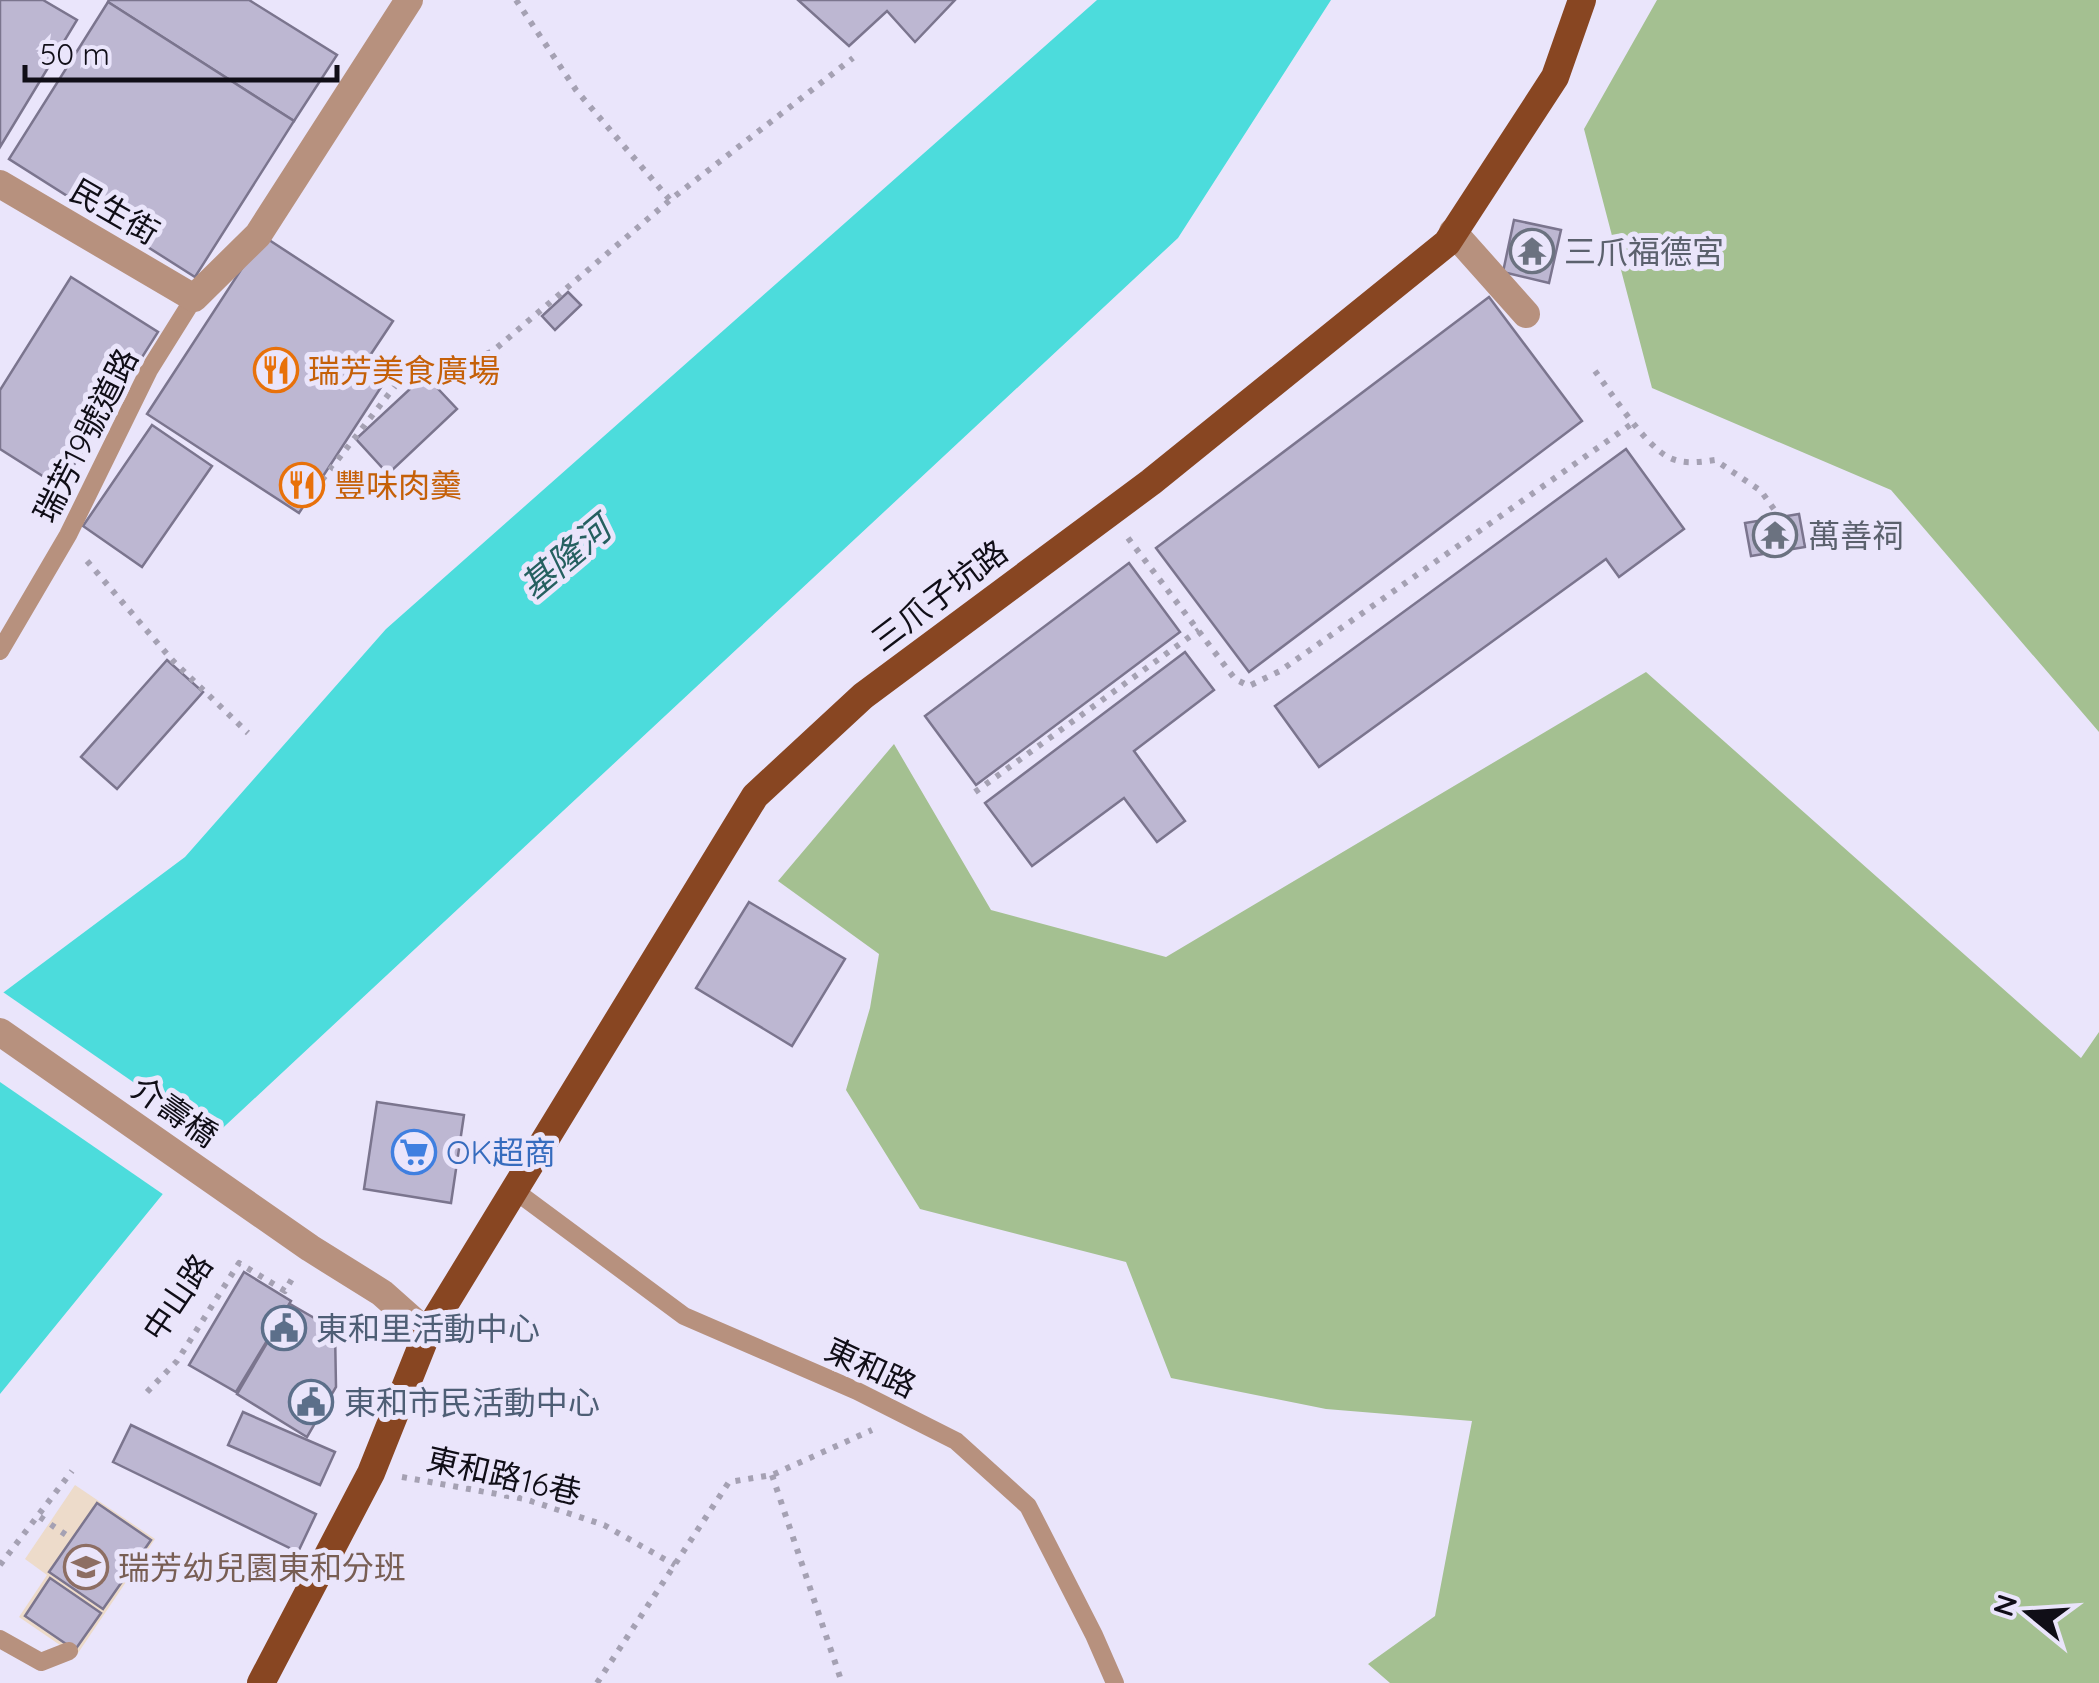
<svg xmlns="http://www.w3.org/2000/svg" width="2099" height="1683" font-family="Quicksand,'Noto Sans TC',sans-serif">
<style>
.education{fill:#eddbca}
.green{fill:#a4c091}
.water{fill:#4cdcdc}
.pier{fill:#eae5fb}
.building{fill:#bdb7d2;stroke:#7b758e;stroke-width:2.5}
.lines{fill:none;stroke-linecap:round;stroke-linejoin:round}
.path{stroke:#a5a1b3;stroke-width:6;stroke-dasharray:5 8;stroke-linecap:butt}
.service{stroke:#b7917e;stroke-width:18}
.minor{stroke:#b7917e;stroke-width:28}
.primary{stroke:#884622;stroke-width:28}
.labels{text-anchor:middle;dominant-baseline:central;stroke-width:10;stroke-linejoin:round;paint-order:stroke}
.street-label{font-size:32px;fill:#100e17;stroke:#eae5fb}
.worship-label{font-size:32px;fill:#5b616d;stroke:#eae5fb;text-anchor:start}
.food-label{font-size:32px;fill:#c56008;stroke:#eae5fb;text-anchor:start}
.shop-label{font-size:32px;fill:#366cbe;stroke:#eae5fb;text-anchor:start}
.service-label{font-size:32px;fill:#4e5e75;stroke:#eae5fb;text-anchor:start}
.education-label{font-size:32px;fill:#785e54;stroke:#eae5fb;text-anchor:start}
.water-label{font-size:35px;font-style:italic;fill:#256060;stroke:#eae5fb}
</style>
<rect width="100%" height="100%" fill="#eae5fb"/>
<path class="education" d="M75 1485 155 1539 76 1656 19 1617 47 1575 25 1559Z"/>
<g class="green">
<path d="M1657 0H2099V732L1891 490 1652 388 1584 129Z"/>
<path d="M1646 672 2081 1058 2099 1032V1683H1390L1368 1664 1435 1616 1472 1421 1326 1409 1171 1378 1126 1262 920 1209 846 1090 870 1008 879 954 778 881 894 744 991 910 1166 957Z"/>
</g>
<path class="water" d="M1097 0H1331L1178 238 197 1152 0 1394V995L185 857 386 629Z"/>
<path class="pier" d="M0 990 217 1140 167 1197 0 1082Z"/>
<g class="building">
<path d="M0 0H43L77 20 0 147Z"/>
<path d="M109 0H249L337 55 294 121 108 2Z"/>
<path d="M798 0H955L915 42 887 11 849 46Z"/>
<path d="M108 2 294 121 195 277 9 159Z"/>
<path d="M1514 220 1561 230 1549 283 1503 272Z"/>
<path d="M263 236 393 321 365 363 387 378 299 513 147 414Z"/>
<path d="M71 277 158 332 60 487 0 449V390Z"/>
<path d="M568 292 581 305 555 330 542 316Z"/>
<path d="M1489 297 1582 421 1249 672 1156 548Z"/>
<path d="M425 375 457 409 388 474 356 439Z"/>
<path d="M152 425 212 466 142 567 83 526Z"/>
<path d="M1626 449 1684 529 1619 577 1606 559 1319 767 1275 706Z"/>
<path d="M1799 514 1805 547 1751 556 1745 523Z"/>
<path d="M1129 563 1180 632 976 785 925 716Z"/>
<path d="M1185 652 1214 690 1134 751 1185 821 1157 842 1124 798 1032 866 985 803Z"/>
<path d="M167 660 203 692 117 789 81 757Z"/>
<path d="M749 902 845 959 792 1046 696 988Z"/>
<path d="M377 1102 464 1115 451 1203 364 1189Z"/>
<path d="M244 1272 291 1301 236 1392 189 1365Z"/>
<path d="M290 1304 335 1330 336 1387 307 1437 237 1394Z"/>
<path d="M243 1412 335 1452 320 1485 228 1445Z"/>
<path d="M131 1425 316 1514 298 1552 113 1462Z"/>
<path d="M97 1503 151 1540 103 1609 49 1572Z"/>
<path d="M50 1578 101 1613 75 1650 25 1616Z"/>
</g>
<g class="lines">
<g class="path">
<path d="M516 0 576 90 670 200"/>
<path d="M1595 371C1612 394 1644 444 1668 457 1683 465 1700 462 1715 460L1761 491 1776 512"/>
<path d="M322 480 406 372H447L493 351 670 200 853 58"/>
<path d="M1128 538 1235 679 1249 686 1280 671 1633 423"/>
<path d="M87 561 173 661 248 733"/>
<path d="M975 792 1199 630"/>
<path d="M147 1392 177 1361 239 1263 285 1291 293 1277"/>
<path d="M772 1475 842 1683"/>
<path d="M402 1477 525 1499 604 1525 675 1565"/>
<path d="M40 1517 72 1539"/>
<path d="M0 1565 72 1471"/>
<path d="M597 1683 729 1482 772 1475 872 1430"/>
</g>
<g class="service">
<path d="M0 651 68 535 149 370 194 298"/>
<path d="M514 1190 684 1316 857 1391 956 1441 1028 1506 1094 1635 1115 1683"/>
<path d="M0 1639 41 1662 69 1651"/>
</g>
<g class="minor">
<path d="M0 184 194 298 258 235 409 0"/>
<path d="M1453 232 1526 314"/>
<path d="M0 1032 310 1248 382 1293 427 1333"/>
</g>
<path class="primary" d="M261 1683 371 1473 427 1333 755 796 863 696 1151 482 1447 243 1555 77 1582 0"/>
</g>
<defs>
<symbol id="temple-ring" viewBox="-11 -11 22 22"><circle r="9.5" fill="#eae5fb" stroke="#6b7280" stroke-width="1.5"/><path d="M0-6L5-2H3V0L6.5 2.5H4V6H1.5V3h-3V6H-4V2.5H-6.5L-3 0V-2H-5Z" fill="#6b7280"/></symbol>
<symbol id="restaurant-ring" viewBox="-11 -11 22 22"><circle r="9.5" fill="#eae5fb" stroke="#e8710a" stroke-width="1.5"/><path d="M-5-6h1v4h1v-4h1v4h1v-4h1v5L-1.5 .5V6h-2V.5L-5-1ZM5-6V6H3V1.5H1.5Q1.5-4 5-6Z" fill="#e8710a"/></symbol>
<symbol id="supermarket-ring" viewBox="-11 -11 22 22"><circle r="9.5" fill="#eae5fb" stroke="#3f7fe0" stroke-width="1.5"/><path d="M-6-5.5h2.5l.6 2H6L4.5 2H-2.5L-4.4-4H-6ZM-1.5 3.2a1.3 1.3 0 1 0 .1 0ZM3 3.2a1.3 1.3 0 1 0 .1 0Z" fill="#3f7fe0"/></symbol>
<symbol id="civic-ring" viewBox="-11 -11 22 22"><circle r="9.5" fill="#eae5fb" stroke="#5c6f8a" stroke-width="1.5"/><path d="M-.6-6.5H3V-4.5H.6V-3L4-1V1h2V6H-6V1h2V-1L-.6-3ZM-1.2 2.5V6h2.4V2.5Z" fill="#5c6f8a"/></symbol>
<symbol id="school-ring" viewBox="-11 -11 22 22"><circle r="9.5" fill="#eae5fb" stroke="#8d6e63" stroke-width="1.5"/><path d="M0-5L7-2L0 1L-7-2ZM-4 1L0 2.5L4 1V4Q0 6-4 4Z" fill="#8d6e63"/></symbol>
</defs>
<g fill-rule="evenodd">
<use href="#temple-ring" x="1507" y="226" width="50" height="50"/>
<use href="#restaurant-ring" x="251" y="345" width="50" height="50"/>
<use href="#restaurant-ring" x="277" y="460" width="50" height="50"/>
<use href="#temple-ring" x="1750" y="510" width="50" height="50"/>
<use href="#supermarket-ring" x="389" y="1127" width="50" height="50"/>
<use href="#civic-ring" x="259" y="1303" width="50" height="50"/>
<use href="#civic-ring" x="286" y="1377" width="50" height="50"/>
<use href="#school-ring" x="61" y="1542" width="50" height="50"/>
</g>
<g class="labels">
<g class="street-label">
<text transform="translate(115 211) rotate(30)">民生街</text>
<text transform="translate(85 435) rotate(-63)">瑞芳19號道路</text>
<text transform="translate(939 595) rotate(-37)">三爪子坑路</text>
<text transform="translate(175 1111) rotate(35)">介壽橋</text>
<text transform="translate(177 1297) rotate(-56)">中山路</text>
<text transform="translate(871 1367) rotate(25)">東和路</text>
<text transform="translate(504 1475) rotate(13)">東和路16巷</text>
</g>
<g class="worship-label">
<text x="1564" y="251">三爪福德宮</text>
<text x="1808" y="535">萬善祠</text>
</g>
<g class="food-label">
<text x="308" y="370">瑞芳美食廣場</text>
<text x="334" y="485">豐味肉羹</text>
</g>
<g class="shop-label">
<text x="446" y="1152">OK超商</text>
</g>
<g class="service-label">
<text x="316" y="1328">東和里活動中心</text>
<text x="344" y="1402">東和市民活動中心</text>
</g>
<g class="education-label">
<text x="118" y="1567">瑞芳幼兒園東和分班</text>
</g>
<g class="water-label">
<text transform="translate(565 557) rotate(-40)">基隆河</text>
</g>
</g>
<g transform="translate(2029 1613) rotate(288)" stroke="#eae5fb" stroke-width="8" paint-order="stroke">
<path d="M0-8L18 38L0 25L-18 38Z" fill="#100e17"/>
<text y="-15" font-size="28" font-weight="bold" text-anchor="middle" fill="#100e17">N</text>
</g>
<path d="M25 65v15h312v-15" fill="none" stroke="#100e17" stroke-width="5"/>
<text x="40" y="65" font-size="30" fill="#100e17" stroke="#eae5fb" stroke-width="8" paint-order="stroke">50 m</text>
</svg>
